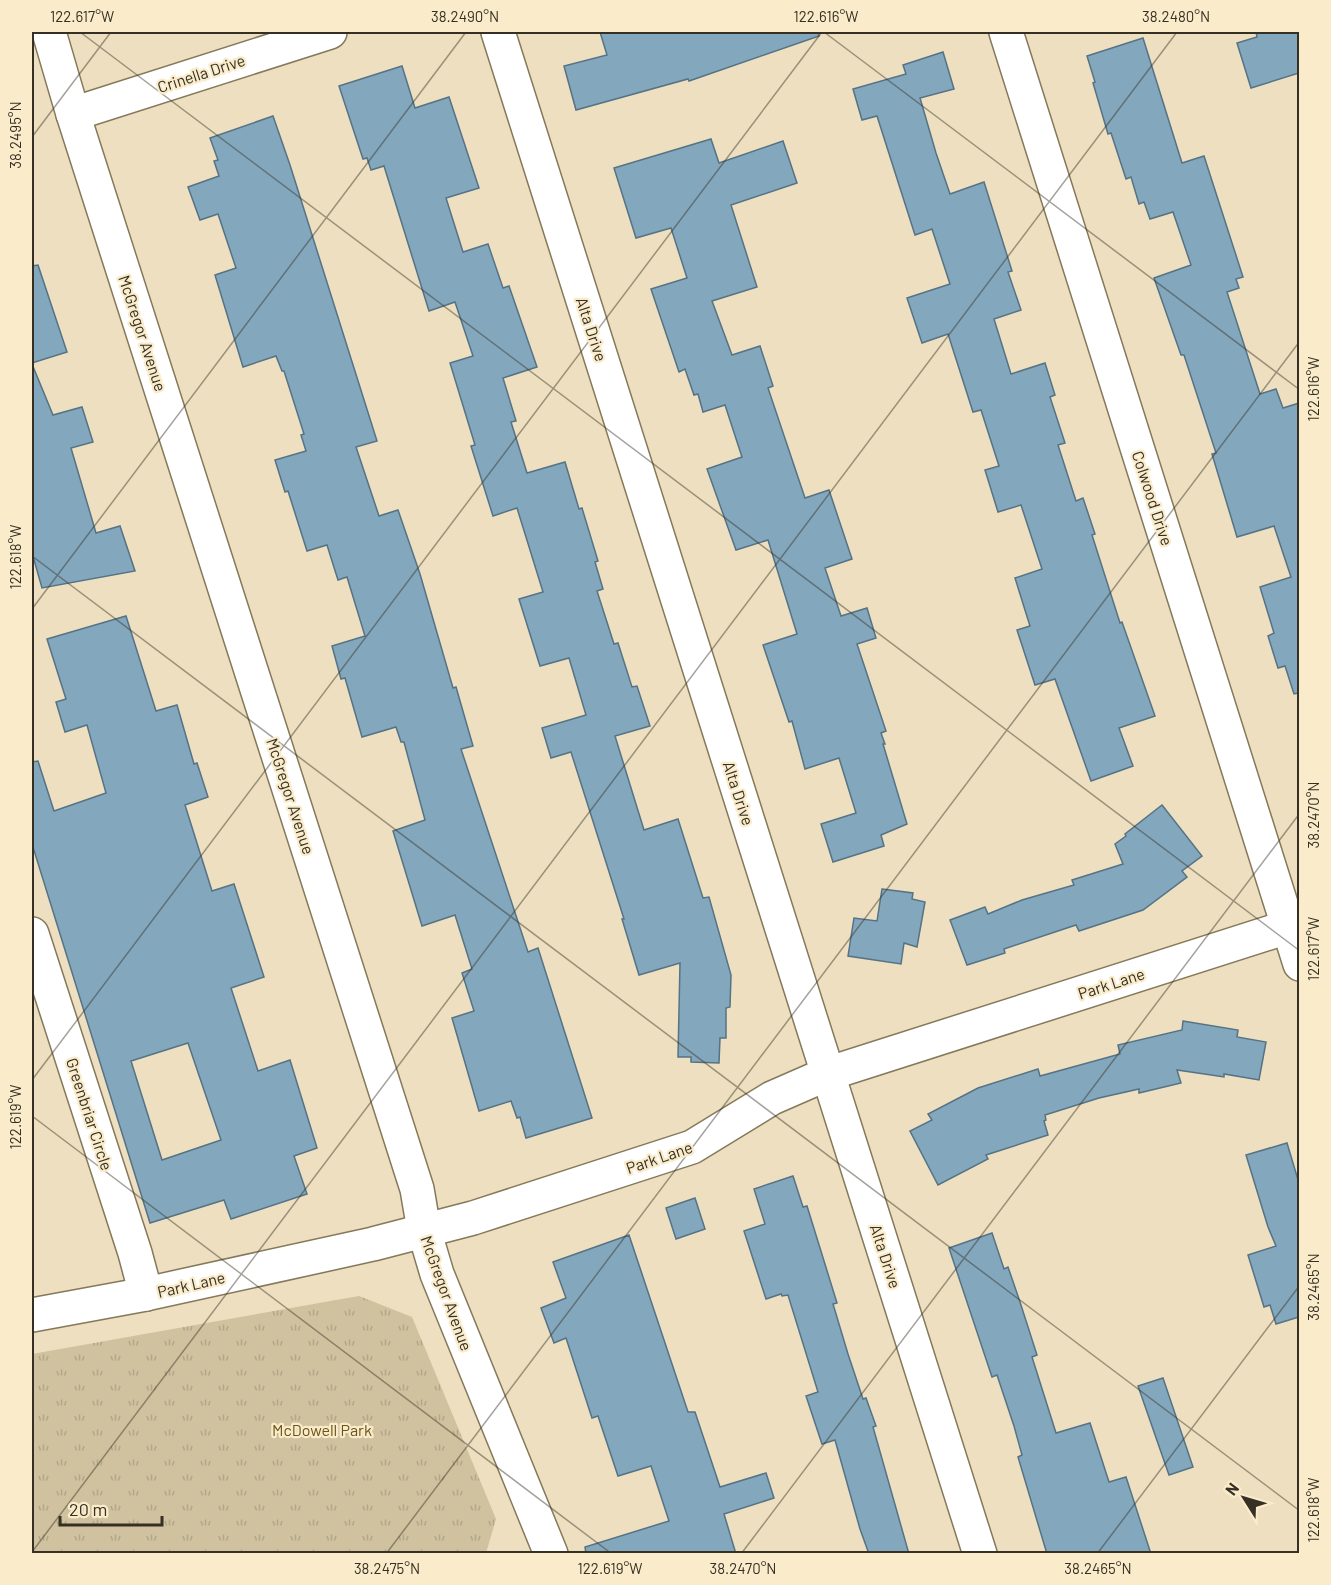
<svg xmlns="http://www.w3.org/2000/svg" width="1331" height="1585" font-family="Barlow,sans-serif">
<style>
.park{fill:url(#park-tufts)}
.building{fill:#83a7bd;stroke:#557385;stroke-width:1.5;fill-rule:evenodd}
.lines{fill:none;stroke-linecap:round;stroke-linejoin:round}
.minor-casing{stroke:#85795b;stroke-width:36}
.minor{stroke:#fff;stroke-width:33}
.ticks{fill:none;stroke:#353023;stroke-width:1.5;stroke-opacity:0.45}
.labels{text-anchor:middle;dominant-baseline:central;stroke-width:4.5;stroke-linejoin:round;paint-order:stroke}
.street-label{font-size:16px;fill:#353023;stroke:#faeccb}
.park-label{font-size:16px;fill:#6a5417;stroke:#faeccb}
.neatline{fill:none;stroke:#353023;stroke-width:2}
.ticks-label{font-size:15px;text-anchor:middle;fill:#353023}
</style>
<defs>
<pattern id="park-tufts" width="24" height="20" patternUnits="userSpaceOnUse" patternTransform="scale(1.5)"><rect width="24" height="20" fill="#d0c29f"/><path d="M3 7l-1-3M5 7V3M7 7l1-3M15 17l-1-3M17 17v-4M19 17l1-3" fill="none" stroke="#b3a789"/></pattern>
</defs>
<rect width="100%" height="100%" fill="#eddfbf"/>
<path class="park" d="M359 1296 412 1317 496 1519 486 1553H32V1354Z"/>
<g class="building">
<path d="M600 32H818L819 36 689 81 688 79 576 110 564 66 607 55Z"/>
<path d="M1256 32H1299V73L1251 88 1237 43 1257 37Z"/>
<path d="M1143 38 1182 163 1204 156 1243 277 1236 279 1239 288 1227 292 1260 394 1276 389 1283 408 1299 403V693L1294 694 1285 666 1278 668 1268 636 1274 633 1260 587 1291 577 1274 526 1237 537 1212 454 1216 453 1184 355H1181L1154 278 1191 265 1173 212 1150 219 1144 202 1139 204 1131 177 1126 179 1111 133 1108 134 1093 83 1095 82 1087 56Z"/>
<path d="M943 52 954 89 920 98 936 153 950 194 984 182 1012 271 1008 272 1021 310 994 319 1011 374 1045 363 1055 395 1050 397 1065 443 1058 445 1076 501 1083 498 1095 534 1092 535 1120 623 1122 622 1155 716 1119 728 1133 766 1091 781 1055 679 1035 685 1017 630 1030 626 1015 578 1042 569 1021 505 998 512 985 470 999 466 981 410 973 412 948 334 922 343 907 298 950 284 932 229 915 235 877 116 862 120 853 89 906 74 903 65Z"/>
<path d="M402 66 415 108 449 97 479 188 446 198 463 252 488 244 503 288 509 286 537 367 503 378 516 421 511 422 527 473 565 462 579 509 582 508 598 561 595 562 603 589 597 591 614 644 618 643 632 687 637 686 650 726 615 736 644 830 678 819 703 898 709 897 731 975 730 1007 726 1008V1038H720L719 1063 691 1062V1057H678L680 963 639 975 622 919H624L571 752 551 758 542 728 586 715 569 658 540 666 519 599 543 592 517 508 493 516 471 446 475 445 450 363 473 356 455 302 429 311 384 166 371 170 367 158 363 159 339 86Z"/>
<path d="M273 116 290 165 377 441 356 447 379 516 398 510 420 574 453 688 456 687 473 746 461 749 528 952 538 948 592 1118 526 1138 520 1117 517 1118 511 1101 479 1111 452 1018 474 1011 462 973 472 969 455 915 422 926 393 831 425 820 404 742H401L396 727 362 737 345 678 341 679 332 646 365 636 347 577 338 580 327 545 307 551 288 491 285 492 275 460 306 451 301 435 304 434 284 371H282L276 356 243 367 215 275 236 268 218 214 200 220 188 187 219 176 214 161 218 160 210 138Z"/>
<path d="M711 139 719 163 783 141 797 183 731 205 757 287 712 301 732 355 760 346 773 386 768 388 805 498 829 490 852 559 825 568 841 616 867 608 876 638 857 644 886 731 881 733 885 744H883L907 824 881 835 884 846 833 862 821 824 856 813 839 758 805 769 792 721 789 722 763 645 797 634 768 540 736 550 707 469 742 457 725 405 703 412 698 394 694 395 685 369 679 372 651 289 687 278 671 228 636 238 614 168Z"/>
<path d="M38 265 67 352 32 363V266Z"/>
<path d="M32 364 53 415 82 407 93 442 71 448 96 533 120 526 135 571 42 588 32 553Z"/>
<path d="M126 616 156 711 177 705 194 764 197 763 208 797 185 805 212 891 234 884 264 977 231 988 258 1071 290 1060 317 1148 294 1156 307 1194 231 1219 224 1200 150 1223 32 844V762L38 761 54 811 106 793 87 725 65 732 56 702 66 699 47 639ZM188 1043 221 1140 162 1160 131 1061Z"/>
<path d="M1162 805 1202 856 1182 871 1187 877 1143 910 1079 931 1076 925 1004 949 1005 953 967 965 950 920 985 907 988 914 1022 900 1074 885 1072 880 1123 864 1115 844 1126 836 1125 834Z"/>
<path d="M882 889 913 893 912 899 925 902 917 947 904 943 901 964 848 956 854 918 877 921Z"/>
<path d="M1183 1021 1238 1030 1237 1037 1266 1042 1259 1080 1224 1074V1077L1177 1070 1181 1083 1139 1093V1089L1099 1098 1045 1115 1046 1120 1044 1121 1048 1135 986 1155 988 1159 938 1185 910 1131 932 1120 928 1114 978 1088 1038 1069 1040 1076 1120 1054 1118 1045 1182 1030Z"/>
<path d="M1287 1143 1299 1183V1317L1276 1324 1270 1305 1264 1307 1248 1255 1276 1246 1268 1227 1246 1155Z"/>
<path d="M793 1176 803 1207 807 1206 837 1303 833 1304 848 1354 863 1399 866 1398 876 1426 873 1427 909 1554H869L860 1529 835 1440 822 1444 806 1396 818 1392 788 1295 782 1296 781 1294 766 1299 744 1231 765 1224 754 1189Z"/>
<path d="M695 1198 705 1229 676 1239 666 1208Z"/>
<path d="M992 1233 1004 1269 1008 1267 1020 1302 1037 1355 1032 1357 1056 1433 1090 1423 1109 1482 1126 1477 1151 1554H1047L1018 1457 1022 1455 1014 1426 997 1375 992 1377 949 1248Z"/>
<path d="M629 1235 688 1412H695L720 1487 766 1473 774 1498 724 1514 736 1554H586L585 1547 669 1521 651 1466 618 1476 598 1416 592 1418 566 1338 554 1343 541 1308 566 1298 553 1262Z"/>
<path d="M1163 1378 1193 1467 1169 1475 1138 1386Z"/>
</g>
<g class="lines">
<defs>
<g id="minor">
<path d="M49 32 73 114 417 1189 424 1230 437 1274 551 1554"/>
<path d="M498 32 980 1554"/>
<path d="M1006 32 1300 964"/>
<path d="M73 114 330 32"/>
<path d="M32 934 135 1253 146 1294"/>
<path d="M32 1315 146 1294 373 1244 473 1218 692 1147 772 1098 827 1074 1300 923"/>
</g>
</defs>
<use href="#minor" class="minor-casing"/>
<use href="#minor" class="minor"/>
</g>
<path class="ticks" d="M80 32 1300 951M824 32 1300 390M32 137 111 32M32 556 1300 1511M32 609 466 32M32 1080 822 32M32 1116 612 1554M32 1552 1177 32M386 1554 1300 341M741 1554 1300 813M1097 1554 1300 1285"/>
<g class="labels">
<g class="street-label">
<text transform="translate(201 73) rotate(-18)">Crinella Drive</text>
<text transform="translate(592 329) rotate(72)">Alta Drive</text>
<text transform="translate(143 333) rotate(72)">McGregor Avenue</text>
<text transform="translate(1153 498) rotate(72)">Colwood Drive</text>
<text transform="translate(739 793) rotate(72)">Alta Drive</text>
<text transform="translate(291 796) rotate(72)">McGregor Avenue</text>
<text transform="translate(1111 983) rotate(-18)">Park Lane</text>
<text transform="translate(90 1114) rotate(72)">Greenbriar Circle</text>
<text transform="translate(659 1157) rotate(-19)">Park Lane</text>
<text transform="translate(886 1256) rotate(72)">Alta Drive</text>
<text transform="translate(191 1284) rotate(-13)">Park Lane</text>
<text transform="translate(447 1293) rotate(70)">McGregor Avenue</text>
</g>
<g class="park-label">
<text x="322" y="1429">McDowell Park</text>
</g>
</g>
<rect width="1331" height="1585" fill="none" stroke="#faeccb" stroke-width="66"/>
<g transform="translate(1244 1498) rotate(307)" stroke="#faeccb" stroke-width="4.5" paint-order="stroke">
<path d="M0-4.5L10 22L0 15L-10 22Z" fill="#353023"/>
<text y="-9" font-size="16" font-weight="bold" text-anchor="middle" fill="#353023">N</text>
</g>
<path d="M60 1516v9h102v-9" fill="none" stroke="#353023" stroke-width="3"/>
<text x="69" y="1516" font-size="18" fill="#353023" stroke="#faeccb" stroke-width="4.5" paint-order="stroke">20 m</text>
<rect x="33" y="33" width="1265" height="1519" class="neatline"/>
<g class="ticks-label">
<text x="82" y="22">122.617°W</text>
<text x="465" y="22">38.2490°N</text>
<text x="826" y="22">122.616°W</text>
<text x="1176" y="22">38.2480°N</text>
<text transform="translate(16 135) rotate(-90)" y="5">38.2495°N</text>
<text transform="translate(1314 389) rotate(-90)" y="5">122.616°W</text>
<text transform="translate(16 557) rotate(-90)" y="5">122.618°W</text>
<text transform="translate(1314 815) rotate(-90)" y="5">38.2470°N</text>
<text transform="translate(1314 949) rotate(-90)" y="5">122.617°W</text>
<text transform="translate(16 1117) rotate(-90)" y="5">122.619°W</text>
<text transform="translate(1314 1287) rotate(-90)" y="5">38.2465°N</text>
<text transform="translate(1314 1510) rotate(-90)" y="5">122.618°W</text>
<text x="387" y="1574">38.2475°N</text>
<text x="610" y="1574">122.619°W</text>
<text x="743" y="1574">38.2470°N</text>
<text x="1098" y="1574">38.2465°N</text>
</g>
</svg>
